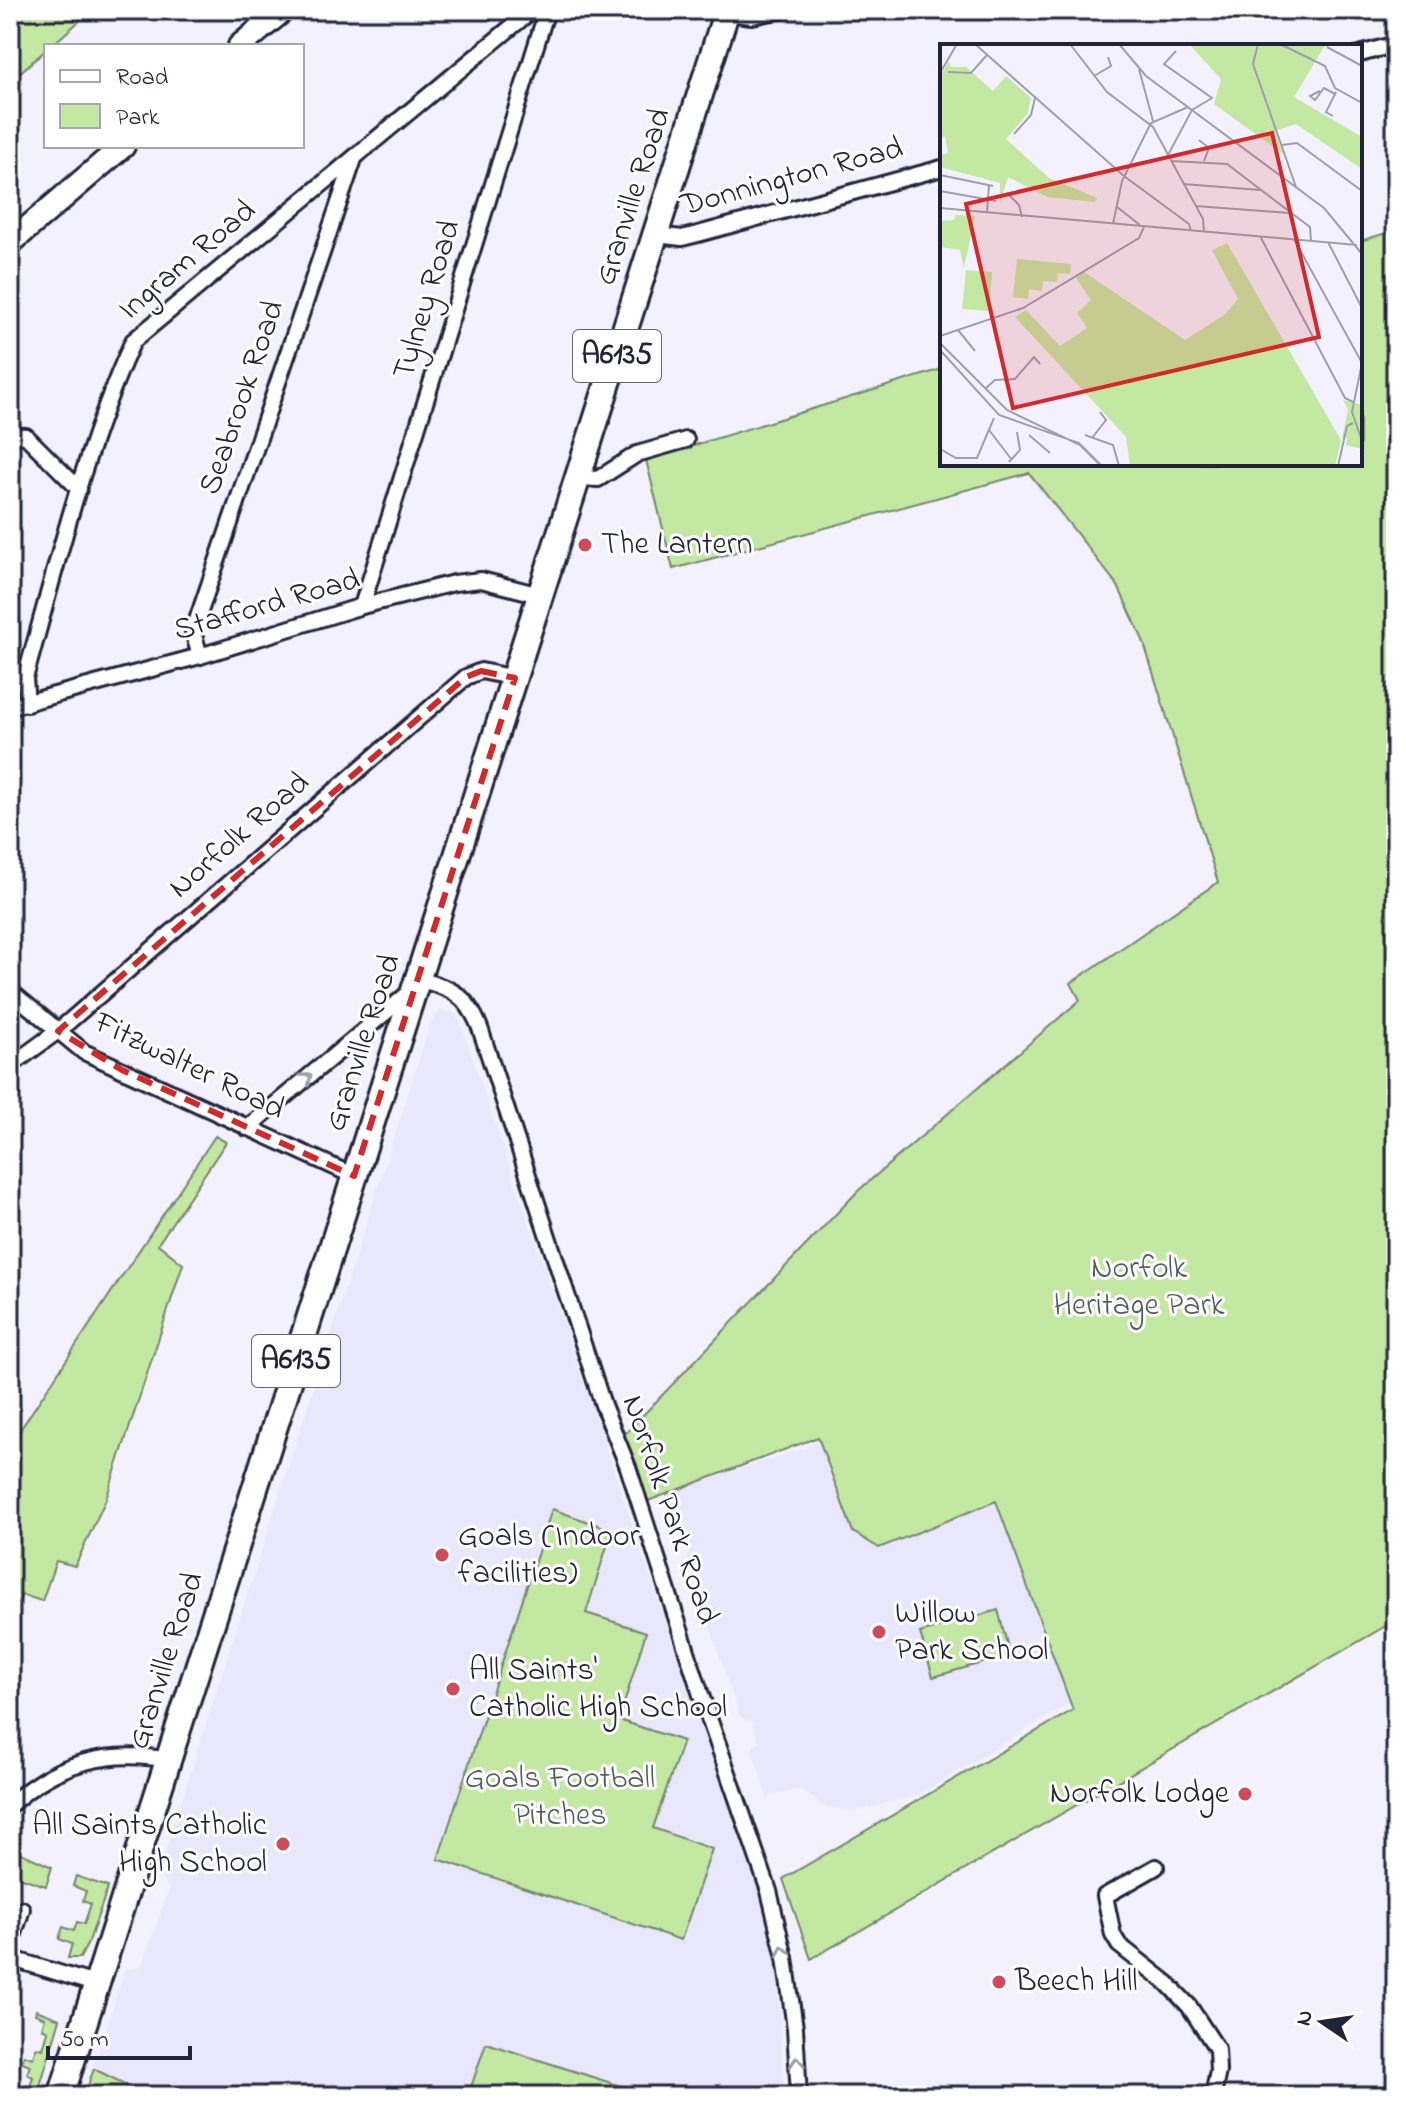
<svg xmlns="http://www.w3.org/2000/svg" width="1406" height="2106" font-family="'Indie Flower',sans-serif">
<style>
.built{fill:#e9e7fc}
.green{fill:#c3e8a2;stroke:#72856e;stroke-width:2}
.lines{fill:none;stroke-linecap:round;stroke-linejoin:round}
.street-casing{stroke:#22223b;stroke-width:20}
.secondary-casing{stroke:#22223b;stroke-width:28}
.primary-casing{stroke:#22223b;stroke-width:30}
.street{stroke:#fff;stroke-width:14}
.secondary{stroke:#fff;stroke-width:22}
.primary{stroke:#fff;stroke-width:24}
.oneway{stroke:#9c9ca7}
.marked{fill:none;stroke:#d62828;stroke-width:6;stroke-dasharray:16 10;stroke-linejoin:round}
.poi-dot{fill:#d1495b;stroke:#fff;stroke-width:3}
.labels{text-anchor:middle;dominant-baseline:central;stroke-width:6;stroke-linejoin:round;paint-order:stroke}
.shield{fill:#fff;stroke:#646476;stroke-width:2}
.shield-label{font-size:30px;font-weight:bold;fill:#22223b}
.street-label{font-size:32px;fill:#22223b;stroke:#fff}
.poi-label{font-size:32px;fill:#22223b;stroke:#fff;text-anchor:start}
.park-label{font-size:32px;fill:#525d5a;stroke:#fff}
.inset-road{fill:none;stroke:#9f9eaf;stroke-width:2}
.view{fill:#d62828;fill-opacity:0.15;stroke:#d62828;stroke-width:4}
.inset-edge{fill:none;stroke:#22223b;stroke-width:4}
</style>
<rect width="100%" height="100%" fill="#f2f1fd"/>
<filter id="ink" filterUnits="userSpaceOnUse"><feTurbulence type="fractalNoise" baseFrequency=".0125" numOctaves="2"/><feDisplacementMap in="SourceGraphic" scale="16" xChannelSelector="R" yChannelSelector="G"/><feConvolveMatrix kernelMatrix="1 2 1 2 8 2 1 2 1" color-interpolation-filters="sRGB"/></filter>
<g filter="url(#ink)">
<g class="built">
<path d="M440 1011 452 1012 460 1022 753 1878 761 1885 771 1923 777 1974 784 2096H84L125 1970 142 1966 169 1889 158 1874 430 1025Z"/>
<path d="M959 1386 1072 1702 918 1795 853 1812 824 1806 800 1789 767 1797 753 1753V1747L759 1742 752 1721 746 1720 740 1716 688 1561 689 1554 683 1525 673 1519 665 1494 799 1450Z"/>
</g>
<g class="green">
<path d="M10 10H92L51 46H46V50L10 81Z"/>
<path d="M1396 230V1620L811 1959 783 1879 1073 1710 996 1501 879 1548 853 1532 818 1437 648 1501 623 1436 859 1190 1080 1000 1071 983 1218 882 1143 640 1118 586 1029 473 673 569 646 460 942 369V464H1360V241Z"/>
<path d="M215 1136 226 1142 158 1244 183 1264 106 1499 75 1566 56 1561 42 1601 22 1595 10 1619V1445Z"/>
<path d="M552 1509 612 1530 586 1613 646 1632 619 1720 683 1741 653 1828 712 1849 681 1940 438 1859Z"/>
<path d="M998 1610 1010 1655 933 1677 920 1633Z"/>
<path d="M10 1848 52 1867 46 1886 10 1874Z"/>
<path d="M76 1876 108 1887 89 1941 80 1958H68L72 1944 59 1939 63 1927 74 1931 77 1922 84 1924 91 1904 83 1901 86 1891 73 1886Z"/>
<path d="M36 2010 60 2019 37 2096H27L33 2077 27 2074 30 2065 22 2062 24 2055 33 2058 36 2047 43 2049 48 2031 42 2028 45 2018 35 2014Z"/>
<path d="M486 2043 652 2096H468Z"/>
<path d="M94 2069 149 2096H84Z"/>
</g>
<g class="lines">
<defs>
<g id="street">
<path d="M726 13 752 16 782 10"/>
<path d="M1360 54 1396 44"/>
<path d="M656 235 682 238 698 234 942 168"/>
<path d="M10 435 26 436 79 489"/>
<path d="M579 478 598 479 637 454 686 440"/>
<path d="M362 606 547 10"/>
<path d="M200 656 193 632 354 159"/>
<path d="M27 704 25 678C57 565 84 448 133 341L532 10"/>
<path d="M10 707 200 656 362 606 454 583 481 580 540 595"/>
<path d="M418 979C452 989 466 993 480 1028L603 1405 628 1467 702 1698 769 1891 785 1958 795 2028 799 2096"/>
<path d="M10 991 84 1052 354 1176"/>
<path d="M10 1066 58 1031 466 677 481 671 515 678"/>
<path d="M247 1128 410 992"/>
<path d="M10 1805C56 1762 108 1749 170 1760"/>
<path d="M1156 1867 1105 1896 1113 1935 1119 1945 1167 1983 1189 2006 1217 2049 1218 2071 1213 2096"/>
<path d="M10 1946 22 1909"/>
<path d="M10 1958 98 1985"/>
</g>
<g id="secondary">
<path d="M240 46 283 10"/>
<path d="M10 243 123 146"/>
</g>
<path id="primary" d="M61 2096 727 10"/>
</defs>
<use href="#street" class="street-casing"/>
<use href="#secondary" class="secondary-casing"/>
<use href="#primary" class="primary-casing"/>
<use href="#street" class="street"/>
<use href="#secondary" class="secondary"/>
<use href="#primary" class="primary"/>
</g>
<defs><path id="oneway-chevron" d="M-2-3.5L2.5 0L-2 3.5" fill="none" stroke-width="1.6" stroke-linecap="round" stroke-linejoin="round" transform="scale(2)"/></defs>
<g class="oneway">
<use href="#oneway-chevron" transform="translate(307 1078) rotate(-40)"/>
<use href="#oneway-chevron" transform="translate(783 1951) rotate(-103)"/>
<use href="#oneway-chevron" transform="translate(797 2062) rotate(-94)"/>
</g>
</g>
<path class="marked" d="M481 671 515 678 354 1176 122 1070 58 1031 466 677Z"/>
<g class="poi-dot">
<circle cx="585" cy="545" r="8"/>
<circle cx="442" cy="1555" r="8"/>
<circle cx="879" cy="1632" r="8"/>
<circle cx="453" cy="1689" r="8"/>
<circle cx="1245" cy="1794" r="8"/>
<circle cx="283" cy="1844" r="8"/>
<circle cx="999" cy="1982" r="8"/>
</g>
<g class="labels">
<g class="shield">
<rect x="573" y="330" width="88" height="52" rx="6"/>
<rect x="252" y="1335" width="88" height="52" rx="6"/>
</g>
<g class="shield-label">
<text x="617" y="356">A6135</text>
<text x="296" y="1361">A6135</text>
</g>
<g class="street-label">
<text transform="translate(792 178) rotate(-15)">Donnington Road</text>
<text transform="translate(634 197) rotate(-72)">Granville Road</text>
<text transform="translate(188 261) rotate(-40)">Ingram Road</text>
<text transform="translate(428 300) rotate(-73)">Tylney Road</text>
<text transform="translate(243 398) rotate(-71)">Seabrook Road</text>
<text transform="translate(267 606) rotate(-16)">Stafford Road</text>
<text transform="translate(240 836) rotate(-41)">Norfolk Road</text>
<text transform="translate(364 1043) rotate(-72)">Granville Road</text>
<text transform="translate(189 1067) rotate(26)">Fitzwalter Road</text>
<text transform="translate(669 1510) rotate(71)">Norfolk Park Road</text>
<text transform="translate(167 1661) rotate(-72)">Granville Road</text>
</g>
<g class="poi-label">
<text x="601" y="545">The Lantern</text>
<text x="458" y="1537">Goals (Indoor<tspan x="458" dy="37">facilities)</tspan></text>
<text x="895" y="1614">Willow<tspan x="895" dy="37">Park School</tspan></text>
<text x="469" y="1671">All Saints'<tspan x="469" dy="37">Catholic High School</tspan></text>
<text x="1229" y="1794" text-anchor="end">Norfolk Lodge</text>
<text x="267" y="1826" text-anchor="end">All Saints Catholic<tspan x="267" dy="37">High School</tspan></text>
<text x="1015" y="1982">Beech Hill</text>
</g>
<g class="park-label">
<text x="1139" y="1269">Norfolk<tspan x="1139" dy="37">Heritage Park</tspan></text>
<text x="560" y="1779">Goals Football<tspan x="560" dy="37">Pitches</tspan></text>
</g>
</g>
<g transform="translate(940 44)">
<rect width="422" height="422" fill="#f2f1fd"/>
<path d="M249 0H393L384 3 354 53 422 93V125L356 80 335 87 343 110 274 60 281 35ZM9 17 11 23H26L53 47 66 32 91 54 88 69 66 95 109 134 174 161 157 154 155 158 107 153 68 133 60 159V139L0 123V111L8 109 5 93 0 92V32ZM16 171 35 172 24 224 20 206 0 203V177L14 176ZM287 199 401 396 395 422H190L186 393 75 273 86 266 120 302 147 284 137 269 151 256 136 234 144 228 245 296 284 271 298 255 272 206ZM77 215 131 220 130 230 118 229 117 238 103 237 102 247 89 245 88 255 73 253ZM26 226 52 228 49 267 22 265ZM403 356 422 361V405L406 401 407 393 402 394 408 366Z" fill="#c3e8a2"/>
<path class="inset-road" d="M35 0 184 132 249 180 251 187M130 0 167 48 213 83 263 175 264 188M179 0 206 32 384 164 422 210M318 0 313 20 356 143M340 0 385 22 395 44 422 59M387 3 422 22M199 25 213 77M8 28 31 29 47 11M0 29 17 0M154 32 171 22 168 13M380 47 370 52 375 56 384 44 395 50M393 72 386 68 396 48M74 90 91 71 95 54M259 96 269 104 264 117M342 101 357 99 422 147M228 111 252 66 272 54 224 20 236 7M231 117 287 120 370 183 371 197M0 131 53 142M243 140 320 146M0 147 56 157M67 149 79 161 82 173M256 162 349 169M177 163 200 181M0 164 417 201M47 168 49 141M173 180 182 137 211 79 248 63M320 192 405 354 413 358M354 195 422 319M388 198 422 264M18 286 35 307M0 292 83 264 199 194 204 183M0 299 67 366 140 401 161 422M0 306 59 371 139 399 162 422M422 319 412 368 422 397M46 344 55 336 75 335 94 313 100 320M49 386 72 416M89 391 110 409M145 391 173 401 179 422M152 394 166 376 160 368M0 405 16 414H37L54 374M69 418 80 406 77 388M398 422 407 382 413 379"/>
<path class="view" d="M332 89 379 293 73 364 26 160Z"/>
<rect width="422" height="422" class="inset-edge"/>
</g>
<rect width="1406" height="2106" fill="none" stroke="#fff" stroke-width="40"/>
<rect x="20" y="20" width="1366" height="2066" fill="none" stroke="#22223b" stroke-width="3" filter="url(#ink)"/>
<rect x="44" y="44" width="260" height="104" fill="#ffffff" stroke="#a7a7b1" stroke-width="2"/>
<rect x="60" y="70" width="40" height="12" fill="#ffffff" stroke="#a7a7b1" stroke-width="2"/>
<text x="116" y="84" font-size="24" fill="#22223b">Road</text>
<rect x="60" y="104" width="40" height="24" fill="#c3e8a2" stroke="#a7a7b1" stroke-width="2"/>
<text x="116" y="124" font-size="24" fill="#22223b">Park</text>
<g transform="translate(1322 2022) rotate(283)" stroke="#ffffff" stroke-width="6" paint-order="stroke">
<path d="M0-6L14 30L0 20L-14 30Z" fill="#22223b"/>
<text y="-12" font-size="22" font-weight="bold" text-anchor="middle" fill="#22223b">N</text>
</g>
<path d="M48 2046v12h142v-12" fill="none" stroke="#22223b" stroke-width="4"/>
<text x="60" y="2046" font-size="24" fill="#22223b" stroke="#ffffff" stroke-width="6" paint-order="stroke">50 m</text>
</svg>
